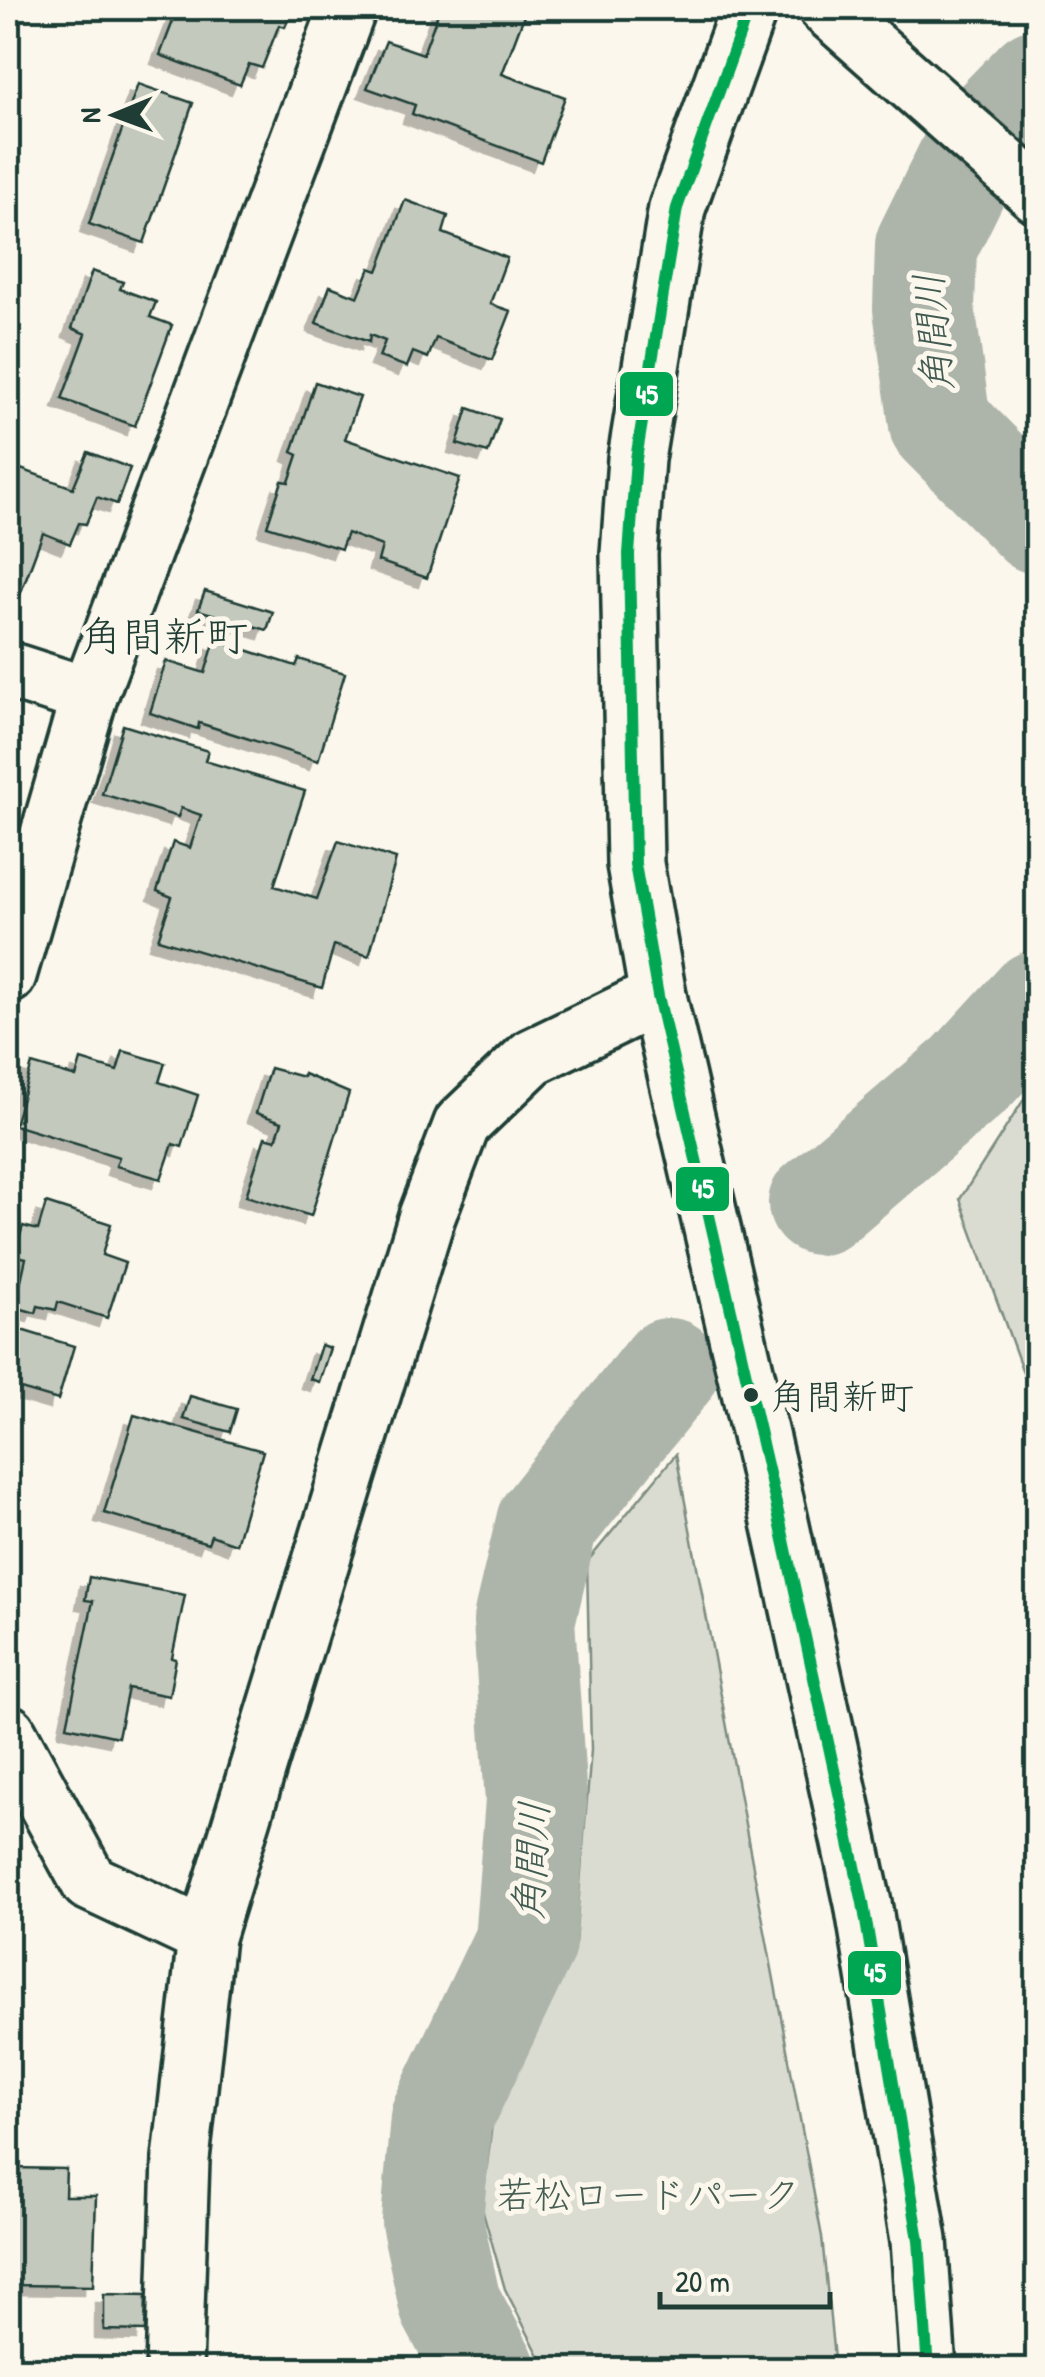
<svg xmlns="http://www.w3.org/2000/svg" width="1045" height="2377" font-family="'Patrick Hand','Klee One',sans-serif">
<style>
.green{fill:#dbdcd1;stroke:#7d8c82;stroke-width:2.5}
.lines{fill:none;stroke-linecap:round;stroke-linejoin:round}
.river{stroke:#adb4aa;stroke-width:102}
.building{fill:#c4c9be;stroke:#1f3d34;stroke-width:2.5;filter:url(#shadow)}
.minor-casing{stroke:#1f3d34;stroke-width:62}
.major-casing{stroke:#1f3d34;stroke-width:62}
.minor{stroke:#fbf7ec;stroke-width:55}
.major{stroke:#fbf7ec;stroke-width:55}
.bus-1-casing{stroke:#fbf7ec;stroke-width:20}
.bus-1{stroke:#00a651;stroke-width:12}
.bus-dot{fill:#1f3d34;stroke:#fbf7ec;stroke-width:4}
.labels{text-anchor:middle;dominant-baseline:central;stroke-width:10;stroke-linejoin:round;paint-order:stroke}
.bus-label{font-size:36px;fill:#1f3d34;stroke:#fbf7ec;text-anchor:start}
.park-label{font-size:38px;fill:#455d53;stroke:#fbf7ec}
.water-label{font-size:40px;font-style:italic;fill:#425b52;stroke:#fbf7ec}
.quarter-label{font-size:42px;fill:#1f3d34;stroke:#fbf7ec}
.line-badge{stroke:#fbf7ec;stroke-width:4}
.badge-label{font-size:28px;text-anchor:middle;font-weight:bold;fill:#fff}
</style>
<defs>
<filter id="shadow"><feDropShadow dx="-9" dy="9" stdDeviation="0" flood-color="#0004"/></filter>
</defs>
<rect width="100%" height="100%" fill="#fbf7ec"/>
<filter id="ink" filterUnits="userSpaceOnUse"><feTurbulence type="fractalNoise" baseFrequency=".01" numOctaves="2"/><feDisplacementMap in="SourceGraphic" scale="20" xChannelSelector="R" yChannelSelector="G"/><feConvolveMatrix kernelMatrix="1 2 1 2 8 2 1 2 1" color-interpolation-filters="sRGB"/></filter>
<g filter="url(#ink)">
<g class="green">
<path d="M1037 1079V1411L960 1199Z"/>
<path d="M676 1454 822 2237 835 2369H546L505 2289 482 2208 493 2115 575 1944 591 1750 587 1562Z"/>
</g>
<g class="lines">
<g class="river">
<path d="M1038 79 977 142 926 246 924 308 940 424 1038 523"/>
<path d="M819 1204 970 1075 1038 1001"/>
<path d="M485 2370 450 2304 432 2221 441 2118 525 1942 536 1801 524 1621 547 1523 669 1369"/>
</g>
</g>
<g class="building">
<path d="M178 8H293L285 27 279 25 262 68 249 64 240 85 160 55Z"/>
<path d="M440 8H527L502 74 565 97 541 162 412 114 415 105 367 88 386 41 423 54Z"/>
<path d="M138 84 193 103 144 243 89 224Z"/>
<path d="M405 200 448 216 443 233 507 258 490 304 511 311 492 360 436 338 428 358 413 352 407 367 379 357 385 341 370 335 369 342 316 323 330 286 358 297 370 268 378 271Z"/>
<path d="M92 271 123 282 120 289 156 302 150 317 172 325 135 426 62 399 86 334 72 328Z"/>
<path d="M315 382 360 397 345 439 460 478 427 578 378 561 382 546 347 533 341 549 267 526 282 481 289 482 298 455 292 452Z"/>
<path d="M468 408 500 419 488 453 457 444Z"/>
<path d="M88 452 130 468 117 504 97 497 86 524 79 523 70 544 43 533 8 627 10 465 73 488Z"/>
<path d="M205 591 273 612 267 630 198 610Z"/>
<path d="M215 640 296 666 299 659 345 673 318 761 199 723 198 729 150 713 166 661 205 673Z"/>
<path d="M123 725 208 751 205 761 305 791 274 886 317 899 338 841 396 859 369 956 334 945 322 988 158 939 172 897 157 891 173 842 190 848 201 815 181 808 178 817 102 794Z"/>
<path d="M123 1051 165 1063 159 1082 198 1095 182 1147 173 1144 161 1179 116 1166 119 1157 14 1125 32 1064 76 1077 81 1060 117 1071Z"/>
<path d="M270 1068 303 1077 304 1074 349 1093 311 1216 246 1196 265 1137 276 1140 282 1122 256 1113Z"/>
<path d="M46 1203 111 1224 102 1255 125 1263 107 1318 58 1302 56 1310 38 1306 36 1313 15 1307 26 1258 14 1255 23 1226 38 1230Z"/>
<path d="M8 1326 74 1346 58 1400 14 1387 8 1408Z"/>
<path d="M321 1345 330 1348 319 1382 310 1379Z"/>
<path d="M190 1396 237 1409 230 1432 183 1419Z"/>
<path d="M134 1415 263 1451 236 1544 211 1535 208 1543 104 1513Z"/>
<path d="M89 1577 185 1595 172 1658 176 1659 169 1696 128 1688 118 1737 67 1726 93 1601 85 1600Z"/>
<path d="M12 2168 66 2169 65 2196H96L93 2286 11 2285Z"/>
<path d="M104 2294 146 2295 145 2331 104 2330Z"/>
</g>
<g class="lines">
<defs>
<g id="minor">
<path d="M827 8 1038 195"/>
<path d="M8 670 89 696"/>
<path d="M8 975 89 696 348 8"/>
<path d="M8 1733 89 1882 206 1937"/>
<path d="M174 2370 181 2159 206 1937 427 1216 462 1124 532 1057 658 996"/>
</g>
<path id="major" d="M749 8 677 208 636 459 629 554 635 864 658 996 777 1508 863 1903 919 2240 928 2370"/>
</defs>
<use href="#minor" class="minor-casing"/>
<use href="#major" class="major-casing"/>
<use href="#minor" class="minor"/>
<use href="#major" class="major"/>
<defs>
<path id="bus-1" d="M749 8 677 208 636 459 629 554 635 864 658 996 777 1508 863 1903 919 2240 928 2370"/>
</defs>
<use href="#bus-1" class="bus-1-casing"/>
<use href="#bus-1" class="bus-1"/>
</g>
</g>
<circle class="bus-dot" cx="751" cy="1395" r="9"/>
<g class="labels">
<g class="bus-label">
<text x="770" y="1395">角間新町</text>
</g>
<g class="park-label">
<text x="648" y="2194">若松ロードパーク</text>
</g>
<g class="water-label">
<text transform="translate(932 333) rotate(-95)">角間川</text>
<text transform="translate(530 1861) rotate(-87)">角間川</text>
</g>
<g class="quarter-label">
<text x="164" y="635">角間新町</text>
</g>
</g>
<g class="line-badge">
<rect x="618" y="370" width="57" height="48" rx="10" fill="#00a651"/>
<rect x="674" y="1165" width="57" height="48" rx="10" fill="#00a651"/>
<rect x="846" y="1949" width="57" height="48" rx="10" fill="#00a651"/>
</g>
<g class="badge-label">
<text x="647" y="404">45</text>
<text x="703" y="1198">45</text>
<text x="875" y="1982">45</text>
</g>
<rect width="1045" height="2377" fill="none" stroke="#fbf7ec" stroke-width="40"/>
<rect x="20" y="20" width="1005" height="2337" fill="none" stroke="#1f3d34" stroke-width="4" filter="url(#ink)"/>
<g transform="translate(115 115) rotate(269)" stroke="#fbf7ec" stroke-width="8" paint-order="stroke">
<path d="M0-8L18 38L0 25L-18 38Z" fill="#1f3d34"/>
<text y="-15" font-size="28" font-weight="bold" text-anchor="middle" fill="#1f3d34">N</text>
</g>
<path d="M660 2292v15h170v-15" fill="none" stroke="#1f3d34" stroke-width="5"/>
<text x="675" y="2292" font-size="30" fill="#1f3d34" stroke="#fbf7ec" stroke-width="8" paint-order="stroke">20 m</text>
</svg>
